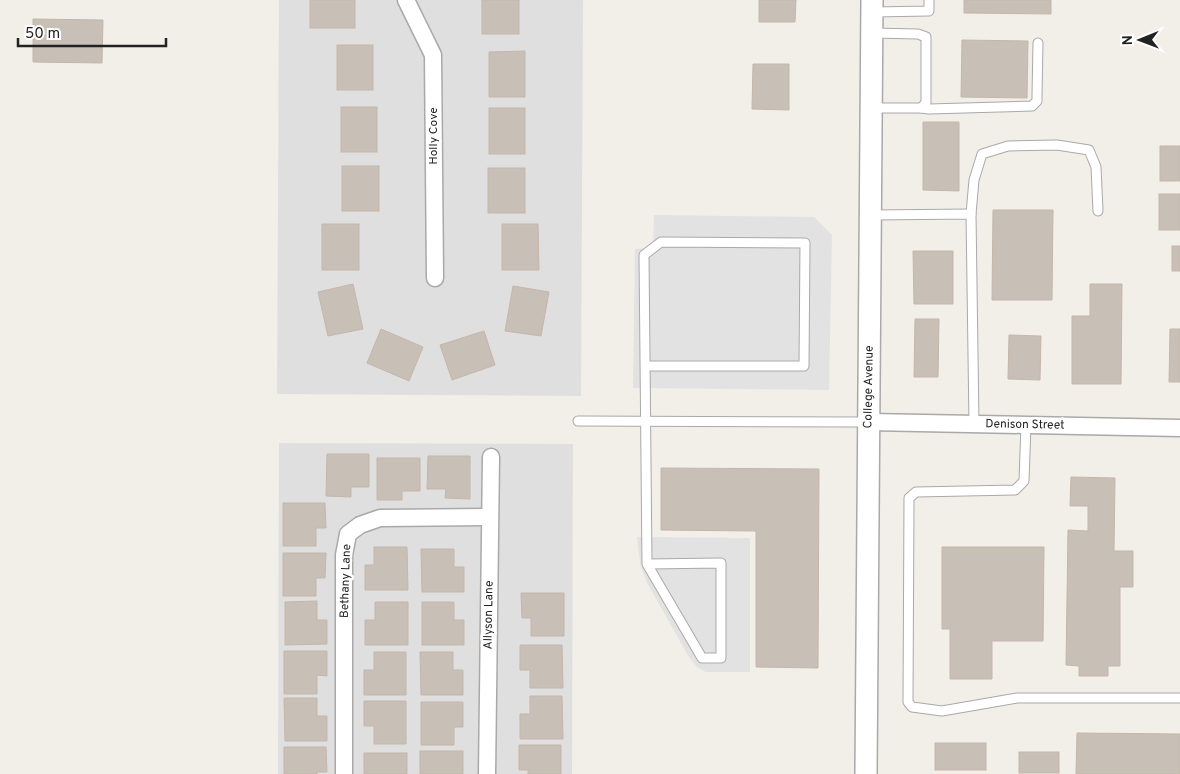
<svg xmlns="http://www.w3.org/2000/svg" width="1180" height="774" font-family="Overpass,sans-serif">
<style>
.residential{fill:#e0dfdf}
.parking{fill:#e2e2e2}
.building{fill:#c8bfb7;stroke:#c5b6a9}
.lines{fill:none;stroke-linecap:round;stroke-linejoin:round}
.service-casing{stroke:#a9a9a9;stroke-width:11}
.minor-casing{stroke:#a9a9a9;stroke-width:19}
.tertiary-casing{stroke:#a9a9a9;stroke-width:24}
.service{stroke:#fff;stroke-width:9}
.minor{stroke:#fff;stroke-width:16}
.tertiary{stroke:#fff;stroke-width:21}
.labels{text-anchor:middle;dominant-baseline:central;stroke-width:5;stroke-linejoin:round;paint-order:stroke}
.street-label{font-size:12px;fill:#222;stroke:#fff}
</style>
<rect width="100%" height="100%" fill="#f2efe8"/>
<g class="residential">
<path d="M279 0H583L581 396 277 394Z"/>
<path d="M279 443 573 444 572 774H278Z"/>
</g>
<g class="parking">
<path d="M654 215 814 217 832 235 829 390 633 388 635 249 653 248Z"/>
<path d="M637 537 750 538V672H706L697 667 689 657 646 581 640 562Z"/>
</g>
<g class="building">
<rect x="310" y="0" width="45" height="28"/>
<rect x="482" y="0" width="37" height="34"/>
<path d="M759 0H796L795 22H759Z"/>
<path d="M964 0H1051V14L964 13Z"/>
<path d="M33 19 103 20 102 63 33 62Z"/>
<path d="M962 40 1028 41 1027 98 961 97Z"/>
<rect x="337" y="45" width="36" height="45"/>
<path d="M525 51V97H489V52Z"/>
<path d="M753 64H789V110L752 109Z"/>
<rect x="341" y="107" width="36" height="45"/>
<rect x="489" y="108" width="36" height="46"/>
<path d="M923 122H959V191L923 190Z"/>
<rect x="1160" y="146" width="20" height="35"/>
<rect x="342" y="166" width="37" height="45"/>
<rect x="488" y="168" width="37" height="45"/>
<rect x="1159" y="194" width="21" height="36"/>
<path d="M993 210H1053L1052 300H992Z"/>
<rect x="322" y="224" width="37" height="46"/>
<path d="M502 224H538L539 270H502Z"/>
<rect x="1172" y="246" width="8" height="25"/>
<path d="M913 251H953V304H914Z"/>
<path d="M353 284 363 329 328 336 318 292Z"/>
<path d="M1090 284H1122L1121 384H1072V316H1090Z"/>
<path d="M513 286 549 292 541 336 505 331Z"/>
<path d="M915 319H939L938 377H914Z"/>
<path d="M381 329 423 347 409 381 367 363Z"/>
<path d="M1170 329H1180V382H1169Z"/>
<path d="M484 331 495 365 452 380 440 345Z"/>
<path d="M1009 335 1041 336 1040 380 1008 379Z"/>
<path d="M327 454H369V487H351V497L326 496Z"/>
<path d="M428 456H470V499L445 498 446 489H427Z"/>
<path d="M377 458H420V491H402V500H377Z"/>
<path d="M661 468 819 469 818 668 756 667V531L661 530Z"/>
<path d="M1071 477 1115 478 1114 551H1133V587H1120V666H1108V676H1079V666L1066 665 1068 530 1088 531V506H1070Z"/>
<path d="M283 503H325L326 528H316V546H283Z"/>
<path d="M374 547H407L408 590H365V565H374Z"/>
<path d="M942 547H1044L1043 641H992V679H950V629H942Z"/>
<path d="M421 549H454V567H464V592H422Z"/>
<path d="M283 553H326L325 578H316V596H283Z"/>
<path d="M521 593H564V636H531V618H522Z"/>
<path d="M317 601V620H327V644L285 645V602Z"/>
<path d="M375 602H408V645H365V620H375Z"/>
<path d="M422 602H454V620H464V645H422Z"/>
<path d="M520 645H562L563 688H530V670H520Z"/>
<path d="M284 651H327V676L317 675V694H284Z"/>
<path d="M374 652H406V695H364V670H374Z"/>
<path d="M420 652H453V670H463V695H421Z"/>
<path d="M530 696H562L563 739H520V714H530Z"/>
<path d="M284 698H317V716H327V741H285Z"/>
<path d="M364 701H406V744H374V726H364Z"/>
<path d="M421 702H463V727H454V745H421Z"/>
<path d="M1077 733 1180 734V774H1076Z"/>
<rect x="935" y="743" width="51" height="27"/>
<path d="M519 745H561V774H528V770H519Z"/>
<path d="M284 747H326L327 772H317V774H284Z"/>
<rect x="420" y="751" width="43" height="23"/>
<rect x="1019" y="752" width="40" height="21"/>
<rect x="364" y="753" width="43" height="21"/>
</g>
<g class="lines">
<defs>
<g id="service">
<path d="M873 12 929 11V0"/>
<path d="M872 108H921L926 103V37L918 34 873 33"/>
<path d="M921 108 929 109 1032 106 1037 101V95L1038 43"/>
<path d="M971 214 974 180 982 154 1008 146 1057 145 1089 150 1096 167 1098 211"/>
<path d="M871 215 971 214 974 424"/>
<path d="M645 366H804L805 243 661 242 644 255 647 564 721 563V658H702L647 564"/>
<path d="M578 421 868 422"/>
<path d="M1026 425 1024 481 1015 490 916 492 909 498 908 702 912 707 942 711 1017 698H1180"/>
</g>
<g id="minor">
<path d="M406 0 433 55 435 278"/>
<path d="M869 422 1180 428"/>
<path d="M344 774V555L348 534 360 525 380 518 489 517"/>
<path d="M487 774 491 457"/>
</g>
<path id="tertiary" d="M866 774 872 0"/>
</defs>
<use href="#service" class="service-casing"/>
<use href="#minor" class="minor-casing"/>
<use href="#tertiary" class="tertiary-casing"/>
<use href="#service" class="service"/>
<use href="#minor" class="minor"/>
<use href="#tertiary" class="tertiary"/>
</g>
<g class="labels">
<g class="street-label">
<text transform="translate(434 136) rotate(-90)">Holly Cove</text>
<text transform="translate(869 387) rotate(-89)">College Avenue</text>
<text transform="translate(1025 425) rotate(1)">Denison Street</text>
<text transform="translate(346 581) rotate(-88)">Bethany Lane</text>
<text transform="translate(489 615) rotate(-89)">Allyson Lane</text>
</g>
</g>
<g transform="translate(1140 40) rotate(269)" stroke="#ffffff" stroke-width="4" paint-order="stroke">
<path d="M0-4L9 19L0 12L-9 19Z" fill="#222222"/>
<text y="-8" font-size="14" font-weight="bold" text-anchor="middle" fill="#222222">N</text>
</g>
<path d="M18 38v8h148v-8" fill="none" stroke="#222222" stroke-width="2.5"/>
<text x="25" y="38" font-size="15" fill="#222222" stroke="#ffffff" stroke-width="4" paint-order="stroke">50 m</text>
</svg>
